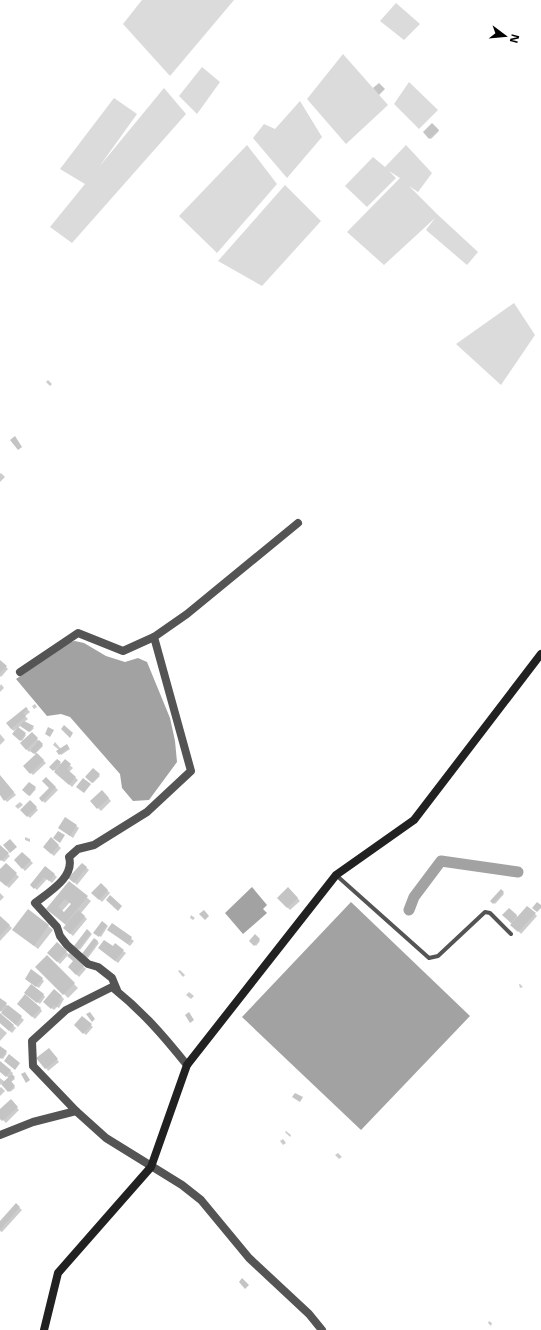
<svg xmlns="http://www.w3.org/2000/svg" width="541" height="1330" font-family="'Noto Sans',sans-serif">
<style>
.green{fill:#dbdbdb}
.water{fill:#a2a2a2}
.shadow{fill:#0003;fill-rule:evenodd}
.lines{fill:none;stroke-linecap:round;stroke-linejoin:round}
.canal{stroke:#a2a2a2;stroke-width:11}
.building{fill:#c4c4c4;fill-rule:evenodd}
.lane{stroke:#545454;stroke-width:4}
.street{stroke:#545454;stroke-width:8}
.secondary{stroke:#212121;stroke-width:8}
</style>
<rect width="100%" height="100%" fill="#fff"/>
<g class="green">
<path d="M142 0H234L170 76 123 24Z"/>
<path d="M396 3 420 24 404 40 380 21Z"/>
<path d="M343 54 388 105 346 144 307 99Z"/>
<path d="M202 67 220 82 197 114 179 96Z"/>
<path d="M409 82 438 110 419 129 394 104Z"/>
<path d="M164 88 186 114 72 243 50 227 85 184 60 169 114 98 137 114 99 167Z"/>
<path d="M300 101 322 137 287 178 253 138 264 124 275 129Z"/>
<path d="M247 145 277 184 217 253 179 216Z"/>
<path d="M406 145 432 173 418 192 409 186 438 215 478 252 467 265 426 230 435 218 384 265 347 232 400 178 389 171 396 178 367 207 345 186 373 157 385 167Z"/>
<path d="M285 185 321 221 262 286 218 261Z"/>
<path d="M514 303 535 335 501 385 456 344Z"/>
</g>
<g class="water">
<path d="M75 641 84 643 106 656 125 662 138 658 147 662 170 718 175 741 177 762 149 800 133 801 122 788 120 774 70 717 61 714 47 716 16 679 70 642Z"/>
<path d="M252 887 267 905 263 909 267 913 243 934 225 913Z"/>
<path d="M351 902 470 1016 361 1130 242 1017Z"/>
</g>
<g class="shadow">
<path d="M432 124 439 131 431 139 424 132Z"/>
<path d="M48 380 52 384 50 386 46 382Z"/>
<path d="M1 473 5 477 0 482V474Z"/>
<path d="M0 661 8 669 1 677 0 676Z"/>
<path d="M1 684 4 688 0 692V686Z"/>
<path d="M35 704 37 707 34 709 32 706Z"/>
<path d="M26 708 30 712 25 716 28 719 24 722 34 728 30 732 21 725 18 728 26 735 22 741 13 734 17 728 14 731 11 729Z"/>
<path d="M32 733 43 746 36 753 46 763 33 775 24 766 36 755 31 750 29 752 21 743Z"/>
<path d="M0 734 5 740 0 745Z"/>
<path d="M55 742 61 749 67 745 70 749 61 755 58 751 59 750 53 745Z"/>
<path d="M57 760 62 765 65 761 73 768 69 772 78 780 72 787 51 767Z"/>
<path d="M93 769 100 776 93 783 86 776Z"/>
<path d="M0 776 16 795 7 802 0 794Z"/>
<path d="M46 778 58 790 45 803 40 798 50 788Z"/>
<path d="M29 783 36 789 30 796 23 790Z"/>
<path d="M102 791 111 801 101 811 91 801Z"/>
<path d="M30 801 38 810 30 818 21 810Z"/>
<path d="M20 802 23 805 18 809 15 806Z"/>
<path d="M76 826 79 828 73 838 59 828Z"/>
<path d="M25 837 30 839V842L25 840Z"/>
<path d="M51 839 61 848 54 856 44 847Z"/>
<path d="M0 846 10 856 4 862 0 859Z"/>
<path d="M22 853 33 863 25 871 15 860Z"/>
<path d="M6 864 19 877 9 888 0 880V871Z"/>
<path d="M82 864 89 870 77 885 70 878Z"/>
<path d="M46 867 57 877 52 883 47 879 37 890 31 884Z"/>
<path d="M69 883 91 901 81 913 87 919 73 936 67 931V926L52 913ZM70 902 72 904 64 913 62 911Z"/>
<path d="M101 884 110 893 102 902 93 893Z"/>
<path d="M288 888 300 901 290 910 278 898Z"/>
<path d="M501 891 504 894 495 904 492 901Z"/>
<path d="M0 893 4 897 0 901Z"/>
<path d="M527 907 537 916 521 934 504 915 509 909 518 917Z"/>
<path d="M28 910 53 930 38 949 18 933Z"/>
<path d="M191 915 195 918 193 920 190 918Z"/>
<path d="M0 917 12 928 0 941Z"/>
<path d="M102 922 108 926 101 937 95 932Z"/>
<path d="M112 924 134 941 130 946 111 932Z"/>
<path d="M87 931 92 934 80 950 75 946Z"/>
<path d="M255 935 260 941 256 946 250 941Z"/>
<path d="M94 939 99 943 88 958 83 955Z"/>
<path d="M57 944 86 969 79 977 69 967 75 962 68 955 60 964 49 953Z"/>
<path d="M101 950 123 951 126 953 118 963Z"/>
<path d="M47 957 78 988 68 998 37 967Z"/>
<path d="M180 970 185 975 183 977 178 971Z"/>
<path d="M42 979 44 981 39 988 28 981Z"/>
<path d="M519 984H520L523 987 520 988Z"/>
<path d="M55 990 64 999 59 1008 57 1007 54 1010 44 1002Z"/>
<path d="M189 992 194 996 191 999 186 995Z"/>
<path d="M43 994 45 997 40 1004 28 995Z"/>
<path d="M0 999 24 1020 18 1027 0 1010Z"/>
<path d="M20 1006 40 1008 42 1011 35 1019Z"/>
<path d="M0 1015 16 1028 12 1033 0 1023Z"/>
<path d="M82 1017 93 1027 86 1035 75 1025Z"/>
<path d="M0 1027 7 1033 0 1041Z"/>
<path d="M0 1047 7 1053 3 1059 0 1057Z"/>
<path d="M51 1052 59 1062 48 1071 46 1068Z"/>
<path d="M0 1062 13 1073 12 1075 15 1079 11 1082 15 1088 10 1092 2 1083 0 1085V1078L5 1082 9 1078 0 1071Z"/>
<path d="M1 1087 5 1091 0 1096V1088Z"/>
<path d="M11 1101 19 1110 6 1123 0 1117V1110Z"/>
<path d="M286 1131 291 1135 290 1137 285 1132Z"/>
<path d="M283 1139 286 1143 283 1145 280 1141Z"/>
<path d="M338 1153 342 1157 339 1159 335 1155Z"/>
<path d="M16 1205 22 1210 2 1232 0 1231V1223Z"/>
<path d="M489 1321 492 1323 491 1326 488 1323Z"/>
</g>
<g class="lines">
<path class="canal" d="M409 910 414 897 441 861 518 872"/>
</g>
<g class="building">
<path d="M379 83 385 89 379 95 373 88Z"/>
<path d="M432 123 439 130 429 139 423 132Z"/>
<path d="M15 436 22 447 18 450 10 440Z"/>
<path d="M0 660 7 666 0 673Z"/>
<path d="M26 707 28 709 23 713 26 716 11 729 6 723Z"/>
<path d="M24 721 34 726 29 732 20 726Z"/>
<path d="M64 725 73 733 70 738 61 729Z"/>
<path d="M18 727 26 733 20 741 12 734Z"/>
<path d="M48 727 54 730 50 737 45 734Z"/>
<path d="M32 732 38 738 26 750 20 743Z"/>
<path d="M39 740 43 744 34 754 30 751Z"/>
<path d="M67 744 69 748 59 755 56 751Z"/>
<path d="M37 753 44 760 30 774 23 766Z"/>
<path d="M57 759 61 762 53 771 49 767Z"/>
<path d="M65 759 71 764 67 769 76 777 69 785 54 772Z"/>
<path d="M93 768 100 774 92 783 85 777Z"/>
<path d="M0 775 14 792 4 801 0 795Z"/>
<path d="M46 777 56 787 42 802 39 798 49 788 42 781Z"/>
<path d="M83 778 91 784 84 793 76 787Z"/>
<path d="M29 782 36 787 29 796 22 790Z"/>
<path d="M102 790 109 798 97 809 90 801Z"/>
<path d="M30 800 37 807 27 817 20 810Z"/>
<path d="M65 817 77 825 70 836 58 828Z"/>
<path d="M58 831 65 835 60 843 53 838Z"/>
<path d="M51 837 59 845 51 854 43 847Z"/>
<path d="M10 839 17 847 10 853 3 845Z"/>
<path d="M0 845 9 853 1 861 0 860Z"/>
<path d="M22 852 31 860 22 869 14 860Z"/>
<path d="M6 863 17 873 6 886 0 881V869Z"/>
<path d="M82 863 87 867 74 883 68 878Z"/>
<path d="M45 866 55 874 49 881 44 877 34 889 30 885Z"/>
<path d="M69 881 88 896 65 924 46 909ZM65 899 71 904 64 912 58 907Z"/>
<path d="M101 883 108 890 99 900 91 893Z"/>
<path d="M288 887 298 898 287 908 277 898Z"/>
<path d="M501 889 504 892 493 904 490 901Z"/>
<path d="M110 895 122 906 118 911 106 900Z"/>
<path d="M537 902 541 905V908L537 912 532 908Z"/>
<path d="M527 906 536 913 518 932 510 925Z"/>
<path d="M509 908 517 915 511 923 502 915Z"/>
<path d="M28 909 49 925 34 946 12 930Z"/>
<path d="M78 910 85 916 70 934 63 928Z"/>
<path d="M204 910 209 916 205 920 199 914Z"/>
<path d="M0 916 10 925 0 936Z"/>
<path d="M102 921 107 925 99 937 93 933Z"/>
<path d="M112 923 132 937 128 944 107 930Z"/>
<path d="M87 929 91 933 78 950 74 946Z"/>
<path d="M255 934 260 939 254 946 249 941Z"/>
<path d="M94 938 98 941 86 958 81 955Z"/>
<path d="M104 940 113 946 115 943 124 950 115 961 98 948Z"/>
<path d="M57 942 67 951 57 962 47 953Z"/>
<path d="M70 953 84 966 76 975 68 967 73 961 67 956Z"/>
<path d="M47 955 75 983 63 995 35 967Z"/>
<path d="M31 969 43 978 36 987 25 979Z"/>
<path d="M31 984 44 994 37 1003 24 993Z"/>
<path d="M54 989 62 996 59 999 61 1001 56 1007 54 1005 51 1009 43 1002Z"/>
<path d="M25 994 41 1008 32 1017 17 1004Z"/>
<path d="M0 998 7 1003 0 1012Z"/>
<path d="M8 1005 22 1016 16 1025 1 1013Z"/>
<path d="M90 1012 95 1019 92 1022 86 1014Z"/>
<path d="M189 1012 194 1020 190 1023 185 1015Z"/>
<path d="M0 1013 14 1025 9 1031 0 1023Z"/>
<path d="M82 1016 92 1024 83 1034 74 1025Z"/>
<path d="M0 1046 7 1051 1 1059 0 1058Z"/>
<path d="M49 1048 58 1059 45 1069 36 1058Z"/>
<path d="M9 1054 20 1063 15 1070 4 1061Z"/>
<path d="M0 1061 11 1070 6 1077 0 1072Z"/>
<path d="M25 1072 30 1080 26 1083 21 1074Z"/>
<path d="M12 1074 15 1077 11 1081 15 1086 8 1092 1 1084Z"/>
<path d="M295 1093 303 1097 300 1102 292 1097Z"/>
<path d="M11 1099 18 1107 2 1121 0 1119V1109Z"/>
<path d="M16 1203 20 1207 0 1230V1221Z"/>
<path d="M242 1278 249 1285 245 1289 239 1282Z"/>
</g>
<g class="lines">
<path class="lane" d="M336 875 429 958 438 956 485 912 490 913 511 934"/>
<g class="street">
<path d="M20 672 78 633 123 651 154 637"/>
<path d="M117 990 112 978 98 967 88 964 67 945 60 936 57 927 35 903C49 892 75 877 69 857L78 849 94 845 147 812 191 771 154 637 187 614 298 523"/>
<path d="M76 1111 106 1138 182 1185 201 1200 249 1258 309 1314 322 1330"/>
<path d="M0 1135 33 1122 76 1111 33 1066 32 1041 66 1010 112 987C143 1012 162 1034 187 1065"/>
</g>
<path class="secondary" d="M44 1330 58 1273 151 1167 187 1065 336 875 414 820 541 654"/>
</g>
<g transform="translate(505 36) rotate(106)" stroke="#ffffff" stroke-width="3" paint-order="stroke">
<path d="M0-3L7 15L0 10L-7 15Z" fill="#000000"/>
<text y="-6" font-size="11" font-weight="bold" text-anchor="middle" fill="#000000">N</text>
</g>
</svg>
